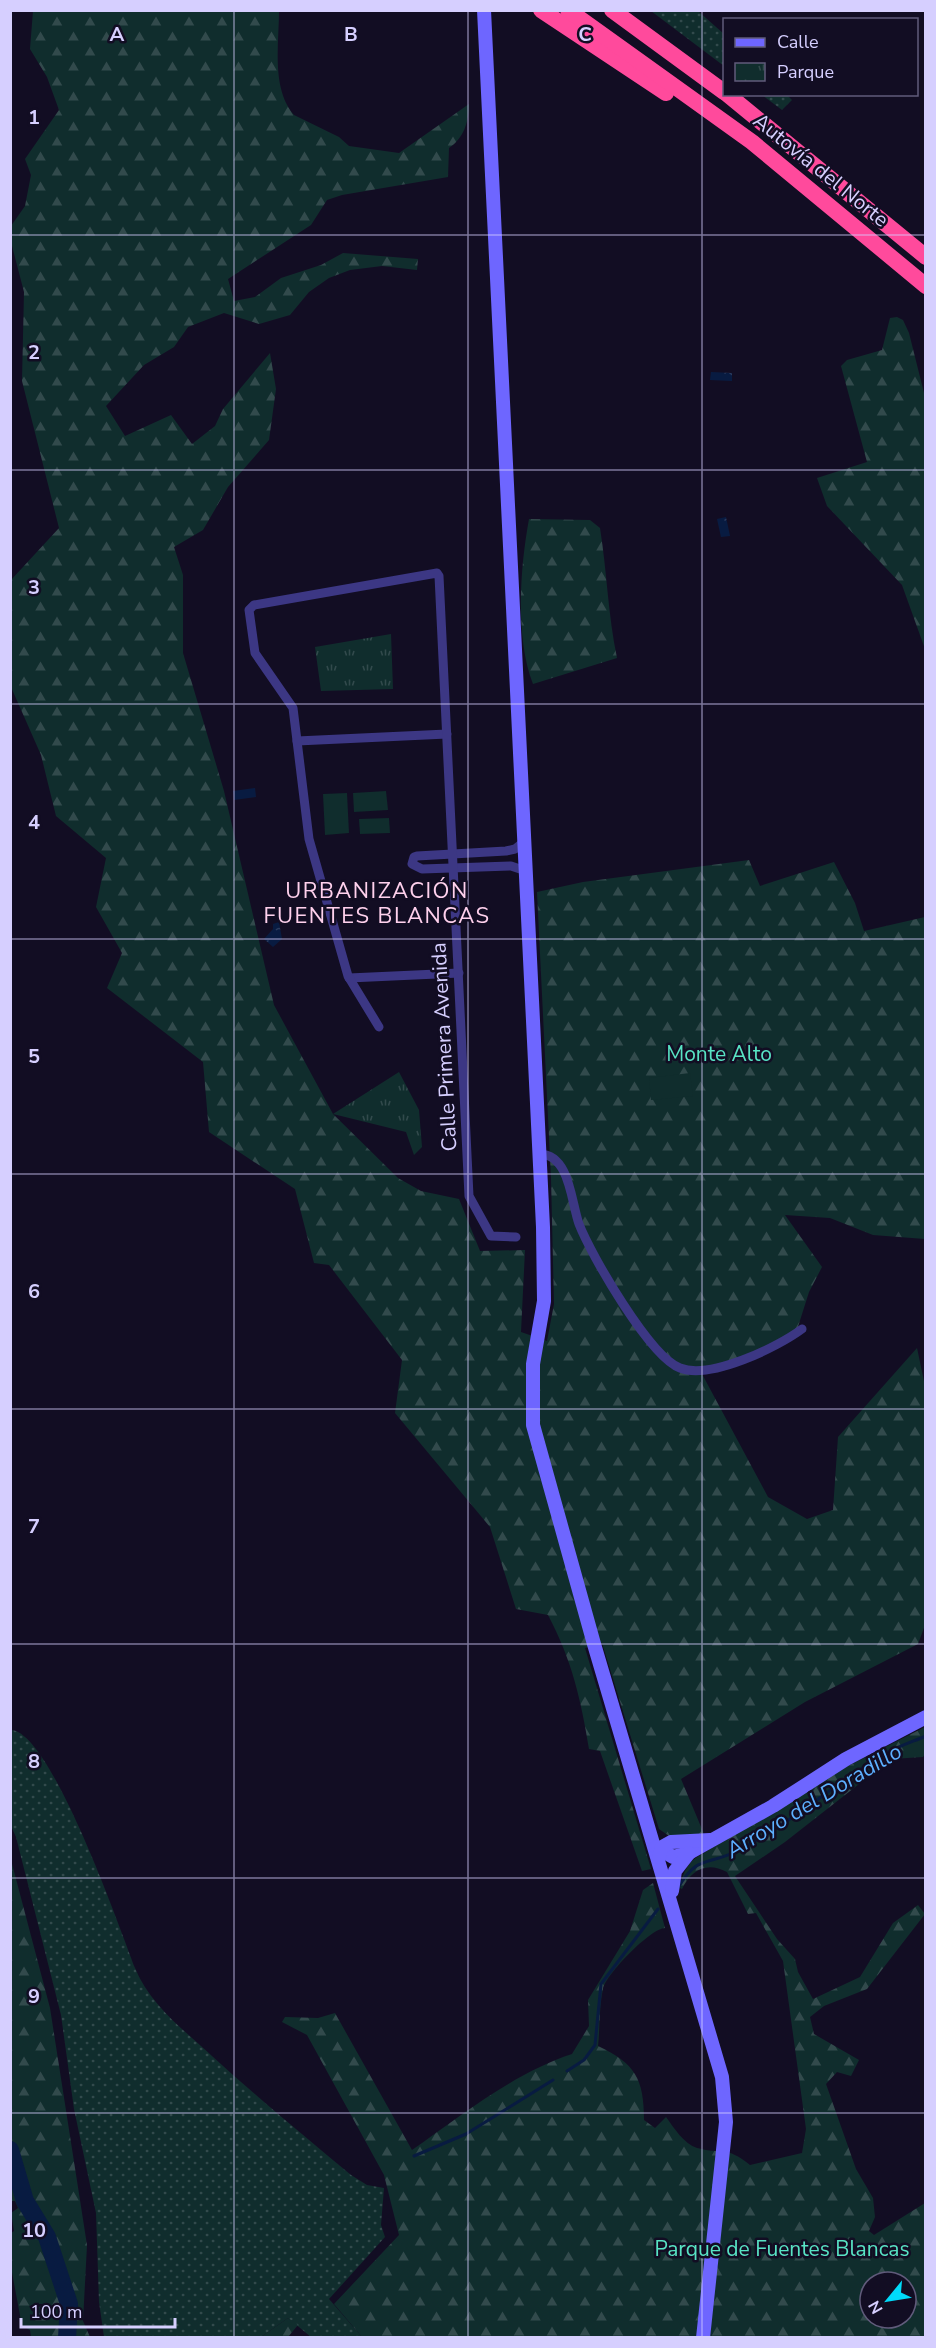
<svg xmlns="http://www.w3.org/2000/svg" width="936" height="2348" font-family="'Nunito Sans',sans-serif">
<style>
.grass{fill:url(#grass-dots)}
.forest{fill:url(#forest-firs);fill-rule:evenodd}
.park{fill:url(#park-tufts)}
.pitch{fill:#102d2d}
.water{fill:url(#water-ripples)}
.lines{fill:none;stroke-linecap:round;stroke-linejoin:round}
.stream{stroke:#081b41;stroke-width:3}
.river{stroke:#081b41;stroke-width:18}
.street{stroke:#3c3784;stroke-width:9}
.secondary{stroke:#6e66ff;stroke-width:14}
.highway{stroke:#ff4a9c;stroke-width:16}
.grid{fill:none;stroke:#d6cfff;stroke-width:1.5;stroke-opacity:0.55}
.labels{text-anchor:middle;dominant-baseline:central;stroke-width:5;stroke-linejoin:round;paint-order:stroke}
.street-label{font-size:21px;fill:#d6cfff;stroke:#120d23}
.park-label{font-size:21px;fill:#58e3c4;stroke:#120d23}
.neighbourhood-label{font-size:22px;letter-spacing:1.5px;fill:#ffd1ed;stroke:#120d23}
.water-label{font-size:22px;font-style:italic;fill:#5db0ff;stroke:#120d23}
.grid-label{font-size:20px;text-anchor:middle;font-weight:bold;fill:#d6cfff;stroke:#120d23;stroke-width:5;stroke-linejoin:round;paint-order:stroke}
</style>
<defs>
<pattern id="grass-dots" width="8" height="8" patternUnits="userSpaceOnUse" patternTransform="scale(1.5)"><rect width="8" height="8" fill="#102d2d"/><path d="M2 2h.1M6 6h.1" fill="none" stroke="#324a4c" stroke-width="1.8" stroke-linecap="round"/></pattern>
<pattern id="forest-firs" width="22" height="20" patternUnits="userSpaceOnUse" patternTransform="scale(1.5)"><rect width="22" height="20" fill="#102d2d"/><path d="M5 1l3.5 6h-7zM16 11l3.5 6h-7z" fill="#324a4c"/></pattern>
<pattern id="park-tufts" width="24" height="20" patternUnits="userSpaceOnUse" patternTransform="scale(1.5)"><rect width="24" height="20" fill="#102d2d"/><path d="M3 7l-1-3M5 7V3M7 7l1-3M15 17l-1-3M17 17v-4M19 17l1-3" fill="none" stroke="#324a4c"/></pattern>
<pattern id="water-ripples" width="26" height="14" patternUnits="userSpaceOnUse" patternTransform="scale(1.5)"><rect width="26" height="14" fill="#081b41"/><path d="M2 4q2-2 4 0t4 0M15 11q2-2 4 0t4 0" fill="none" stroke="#2b3b5e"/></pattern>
</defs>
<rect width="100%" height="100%" fill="#120d23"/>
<g class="grass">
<path d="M651 11H698L724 34V66Z"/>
<path d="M762 95H787L792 100 782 110Z"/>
<path d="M11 1730C51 1731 120 1929 135 1968 150 2005 184 2030 212 2056 257 2097 304 2136 351 2175L367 2185 384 2188 381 2225 385 2237 329 2299 362 2337H311L288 2318 261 2337H104L99 2302 96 2213 74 2109 61 2015 16 1837 11 1826Z"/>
</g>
<g class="forest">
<path d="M33 11H279C279 43 271 89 294 115L339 137 349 146 399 153 469 104C469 121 464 138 449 148L448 177 342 195 327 200 311 225 228 279 234 301 255 297 281 278 321 265 343 253 418 259 417 270 382 266 350 270 329 278 309 292 290 315 259 324 224 313 188 327 174 347 144 365 106 406 125 436 171 415 192 444 215 426 223 409 270 353 276 389 269 440 228 487 203 530 174 547 183 575V653L224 791 274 1005 333 1114 398 1178 421 1191 459 1199 480 1251 525 1250 521 1332 547 1341 554 1304 551 1178 537 892 583 882 749 860 760 886 834 862 855 903 864 931 925 917V1239L873 1235 830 1218 785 1215 822 1267 809 1292 796 1333 702 1374 768 1497 807 1519 833 1510 838 1437 917 1348 925 1386V1625L918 1644 805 1702 681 1779 704 1834 669 1836 659 1829 602 1643 585 1648 651 1869 642 1871 600 1751 589 1749C581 1700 572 1660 548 1615L516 1609 490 1527 395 1413 402 1360 329 1265 314 1263 295 1189 209 1132 203 1062 107 988 122 953 96 907 106 858 56 816 41 755 11 687V580L59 528 22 381 24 292 11 242V226L25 206 31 175 25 159 59 110 47 77 30 49Z"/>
<path d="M897 317 903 320 909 333 925 397V649L902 585 827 506 817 478 867 462 841 366 847 360 882 350 890 318Z"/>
<path d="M529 519 590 520 600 528C607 572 608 615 617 658L533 684C515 637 520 568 529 519Z"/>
<path d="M925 1727V1754L923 1757 891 1759 785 1842 735 1876 777 1939 795 1959 798 1972 813 1999 860 1977 893 1923 918 1905 925 1914 867 1989 824 2006 810 2017 814 2034 859 2060 851 2076 837 2072 826 2084 856 2169 873 2198 875 2217 869 2231 874 2235 925 2203V2337H362L334 2304 399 2235 384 2175 307 2035 282 2022 285 2017 318 2018 335 2013 412 2150C462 2115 514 2073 572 2054L589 2026 588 2000 630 1931 643 1890 653 1883 665 1928C651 1928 606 1974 603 1989 599 2007 600 2028 598 2046 635 2063 644 2079 644 2120L655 2128 666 2117C674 2128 684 2144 697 2148 723 2155 725 2145 750 2165L802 2153 806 2129 783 1961 756 1913 748 1914 727 1872C707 1861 691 1870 682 1889L680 1888C682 1876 685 1868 694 1859L842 1769ZM870 2282H906V2318H870Z"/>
<path d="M11 1860 50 2008 87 2245 83 2321 90 2337H31L30 2330 22 2326 11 2267V2233L14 2231 11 2213 18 2208 15 2201H10Z"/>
<path d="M288 2318 298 2325 288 2337H261Z"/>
</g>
<g class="park">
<path d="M391 634 393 689 321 691 315 647Z"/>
<path d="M399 1072 419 1110 422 1147 414 1155 406 1132 333 1114Z"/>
</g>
<g class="pitch">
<path d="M386 791 388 810 354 812 353 793Z"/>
<path d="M347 793 349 833 325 835 323 794Z"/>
<path d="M389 818 390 833 360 834 359 819Z"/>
<path d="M690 1073 693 1096 651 1100 649 1078Z"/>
</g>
<g class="water">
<path d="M711 372 732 373V381L710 380Z"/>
<path d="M726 517 730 536 721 537 717 519Z"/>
<path d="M255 788 256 797 234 800 233 791Z"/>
<path d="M279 922 282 939 273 947 264 939 273 929V924Z"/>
</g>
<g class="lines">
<g class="stream">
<path d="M678 1888C697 1854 708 1866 737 1851 790 1824 833 1785 883 1755 896 1747 912 1742 926 1736"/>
<path d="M567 2071 584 2060 595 2045 601 1984 658 1909"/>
<path d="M414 2156 466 2134 553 2080"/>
</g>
<path class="river" d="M10 2150 25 2201 47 2237 69 2304 67 2338"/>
<g class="street">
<path d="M297 741 447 734"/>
<path d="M525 841 515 849 506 851 417 856 414 857 412 864 422 869 511 866 526 871"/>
<path d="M349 978 459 973"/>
<path d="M379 1027 348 976 309 839 293 708 255 653 249 610 254 605 437 573 439 576 469 1196 491 1236 516 1237"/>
<path d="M540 1154C570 1155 571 1202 579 1224 591 1255 650 1357 680 1368 710 1380 778 1347 802 1329"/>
</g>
<g class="secondary">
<path d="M484 10 543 1227 544 1301 533 1364V1425L594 1644 722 2077 726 2122 703 2338"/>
<path d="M656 1847 673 1857 689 1853 773 1806 846 1759 926 1717"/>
<path d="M659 1857 662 1847 671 1842 710 1840"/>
<path d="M672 1891 675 1871 689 1853"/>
</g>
<g class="highway">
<path d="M541 10 666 93"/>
<path d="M568 10 752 142 926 286"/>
<path d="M612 10 724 92"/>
<path d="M727 94 926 257"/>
</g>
</g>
<path class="grid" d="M234 10V2338M468 10V2338M702 10V2338M10 235H926M10 470H926M10 704H926M10 939H926M10 1174H926M10 1409H926M10 1644H926M10 1878H926M10 2113H926"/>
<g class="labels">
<g class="street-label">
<text transform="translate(821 170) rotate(39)">Autovía del Norte</text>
<text transform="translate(444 1047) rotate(-93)">Calle Primera Avenida</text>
</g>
<g class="park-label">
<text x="719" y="1054">Monte Alto</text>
<text x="782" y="2249">Parque de Fuentes Blancas</text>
</g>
<g class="neighbourhood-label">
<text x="377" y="891">URBANIZACIÓN<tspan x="377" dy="25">FUENTES BLANCAS</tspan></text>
</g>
<g class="water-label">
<text transform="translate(814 1801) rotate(-31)">Arroyo del Doradillo</text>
</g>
</g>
<g class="grid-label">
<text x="117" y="41">A</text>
<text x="351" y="41">B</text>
<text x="585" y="41">C</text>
<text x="34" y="124">1</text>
<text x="34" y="359">2</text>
<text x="34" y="594">3</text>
<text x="34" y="829">4</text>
<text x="34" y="1063">5</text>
<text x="34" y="1298">6</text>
<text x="34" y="1533">7</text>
<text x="34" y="1768">8</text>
<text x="34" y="2003">9</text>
<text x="34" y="2237">10</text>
</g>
<rect width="936" height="2348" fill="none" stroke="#d6cfff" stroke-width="24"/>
<rect x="723" y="18" width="195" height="78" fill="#120d23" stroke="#605b7b" stroke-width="1.5"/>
<rect x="735" y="38" width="30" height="9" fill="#6e66ff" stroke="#605b7b" stroke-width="1.5"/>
<text x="777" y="48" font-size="18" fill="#d6cfff">Calle</text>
<rect x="735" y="63" width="30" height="18" fill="url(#park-tufts)" stroke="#605b7b" stroke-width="1.5"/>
<text x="777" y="78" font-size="18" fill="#d6cfff">Parque</text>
<g transform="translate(888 2300) rotate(240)"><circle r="28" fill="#120d23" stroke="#605b7b" stroke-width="1.5"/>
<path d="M0-4.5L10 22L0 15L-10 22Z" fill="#00dbfa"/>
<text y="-9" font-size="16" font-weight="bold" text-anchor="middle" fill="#d6cfff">N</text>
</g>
<path d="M21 2318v9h154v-9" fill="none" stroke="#d6cfff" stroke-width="3"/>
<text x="30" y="2318" font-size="18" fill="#d6cfff" stroke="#120d23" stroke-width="4.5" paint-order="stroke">100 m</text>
</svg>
